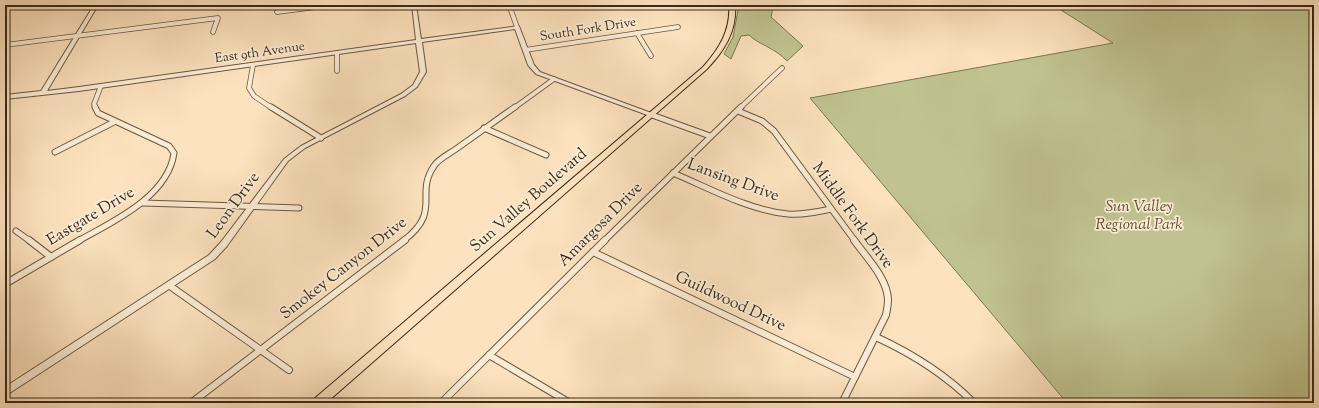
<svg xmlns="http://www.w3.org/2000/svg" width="1319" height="408" font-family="'Sorts Mill Goudy',serif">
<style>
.green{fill:#c0c391;stroke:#7c7654}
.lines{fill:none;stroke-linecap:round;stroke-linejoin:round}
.minor-far2-casing{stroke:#695842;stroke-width:5.5}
.minor-far1-casing{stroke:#695842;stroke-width:7}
.minor-casing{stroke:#695842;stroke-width:8}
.tertiary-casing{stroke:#695842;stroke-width:2}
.primary-casing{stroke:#382a18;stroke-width:2}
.minor-far2{stroke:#fdecd5;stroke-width:4}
.minor-far1{stroke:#fdecd5;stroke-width:5}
.minor{stroke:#fdecd5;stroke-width:6}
.tertiary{fill:#fdecd5;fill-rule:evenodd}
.primary{fill:#fce2be;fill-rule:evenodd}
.labels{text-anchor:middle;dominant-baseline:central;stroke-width:3.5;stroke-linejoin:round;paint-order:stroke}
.far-street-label{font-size:13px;fill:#382a18;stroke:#fdecd5}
.street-label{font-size:16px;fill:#382a18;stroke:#fdecd5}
.park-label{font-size:16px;font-style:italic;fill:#5a5036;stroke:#fdecd5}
</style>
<rect width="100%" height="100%" fill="#fce2be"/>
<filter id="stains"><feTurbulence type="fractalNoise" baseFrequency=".005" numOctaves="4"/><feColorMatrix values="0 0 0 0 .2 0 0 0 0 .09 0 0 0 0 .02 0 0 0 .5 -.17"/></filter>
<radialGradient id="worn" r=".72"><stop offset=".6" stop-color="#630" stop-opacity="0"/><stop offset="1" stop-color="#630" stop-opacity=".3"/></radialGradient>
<g class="green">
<path d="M739 5H779L773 7 771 17 803 46 787 61C774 47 759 45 749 35L741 36 731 59 724 54 733 37Z"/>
<path d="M1053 5H1314V403H1067L810 98 1113 43Z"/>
</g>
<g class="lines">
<defs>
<g id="minor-far2">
<path d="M509 5 517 27"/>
<path d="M277 12 332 5"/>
<path d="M637 33 651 56"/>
<path d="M5 45 218 18 213 32"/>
<path d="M525 50 678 27"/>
<path d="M337 53V71"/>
<path d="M253 65 249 88 254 96 272 108"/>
<path d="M96 108 94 104 101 86"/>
<path d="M514 108 554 79"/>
<path d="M740 108 782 68"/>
</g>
<g id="minor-far1">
<path d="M271 107 321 138"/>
<path d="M738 111 762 121 774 131 855 241"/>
<path d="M652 115 710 136"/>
<path d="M484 128 546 155"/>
<path d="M55 152 114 122"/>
<path d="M673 173C709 188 748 210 788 214 803 215 817 212 831 209"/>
<path d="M143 203 299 208"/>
<path d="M16 231 30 241"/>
<path d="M78 241C112 222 168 197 174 153L169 146 98 113 95 107"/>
<path d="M403 241C443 211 414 195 434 166 438 159 449 154 456 149 476 135 495 121 515 107"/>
<path d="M604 241 741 107"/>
</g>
<g id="minor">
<path d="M29 240 51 257"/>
<path d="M593 252 855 377"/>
<path d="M5 284 80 240"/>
<path d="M170 286 289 370"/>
<path d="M876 337C913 354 945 374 974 403"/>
<path d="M489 355 570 403"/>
<path d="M191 403 405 240"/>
<path d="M441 403 605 240"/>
<path d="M842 403 886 315C887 310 888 304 888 299 887 278 866 257 854 240"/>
</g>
<path id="tertiary" d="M94 5H98L47 91 79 87 416 40 412 5H416L421 39 519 26 534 65 540 72 654 114 655 115 654 116H650L536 74 528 65 515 29 422 42 426 72 417 87 405 96 305 148 288 161 227 246 215 259 5 396V387L209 255 221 242 284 159 301 146 401 94 413 85 420 72 416 43 79 91 5 99V95L41 91Z"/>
<path id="primary" d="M729 5H735C737 31 724 51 707 69L326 403H312L314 399 703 67C719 49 731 30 729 5Z"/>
</defs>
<use href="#minor-far2" class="minor-far2-casing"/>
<use href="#minor-far1" class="minor-far1-casing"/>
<use href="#minor" class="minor-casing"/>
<use href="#tertiary" class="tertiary-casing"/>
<use href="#primary" class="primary-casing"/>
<use href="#minor-far2" class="minor-far2"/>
<use href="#minor-far1" class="minor-far1"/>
<use href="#minor" class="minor"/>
<use href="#tertiary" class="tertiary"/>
<use href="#primary" class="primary"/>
</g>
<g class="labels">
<g class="far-street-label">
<text transform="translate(588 30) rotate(-9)">South Fork Drive</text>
<text transform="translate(260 53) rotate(-8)">East 9th Avenue</text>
</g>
<g class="street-label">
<text transform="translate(733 181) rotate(20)">Lansing Drive</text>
<text transform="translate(529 201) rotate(-41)">Sun Valley Boulevard</text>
<text transform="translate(234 206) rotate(-54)">Leon Drive</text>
<text transform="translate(852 216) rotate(54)">Middle Fork Drive</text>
<text transform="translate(91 217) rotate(-31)">Eastgate Drive</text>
<text transform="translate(601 225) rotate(-45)">Amargosa Drive</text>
<text transform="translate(344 269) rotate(-38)">Smokey Canyon Drive</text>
<text transform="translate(730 302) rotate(25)">Guildwood Drive</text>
</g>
<g class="park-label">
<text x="1139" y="207">Sun Valley<tspan x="1139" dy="18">Regional Park</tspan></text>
</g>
</g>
<rect width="1319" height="408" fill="none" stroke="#fce2be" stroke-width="20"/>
<rect x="6" y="6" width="1307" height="396" fill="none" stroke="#382a18" stroke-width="2"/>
<rect x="10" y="10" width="1299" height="388" fill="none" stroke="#382a18"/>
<rect width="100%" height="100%" filter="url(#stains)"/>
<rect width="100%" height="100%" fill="url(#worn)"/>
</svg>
